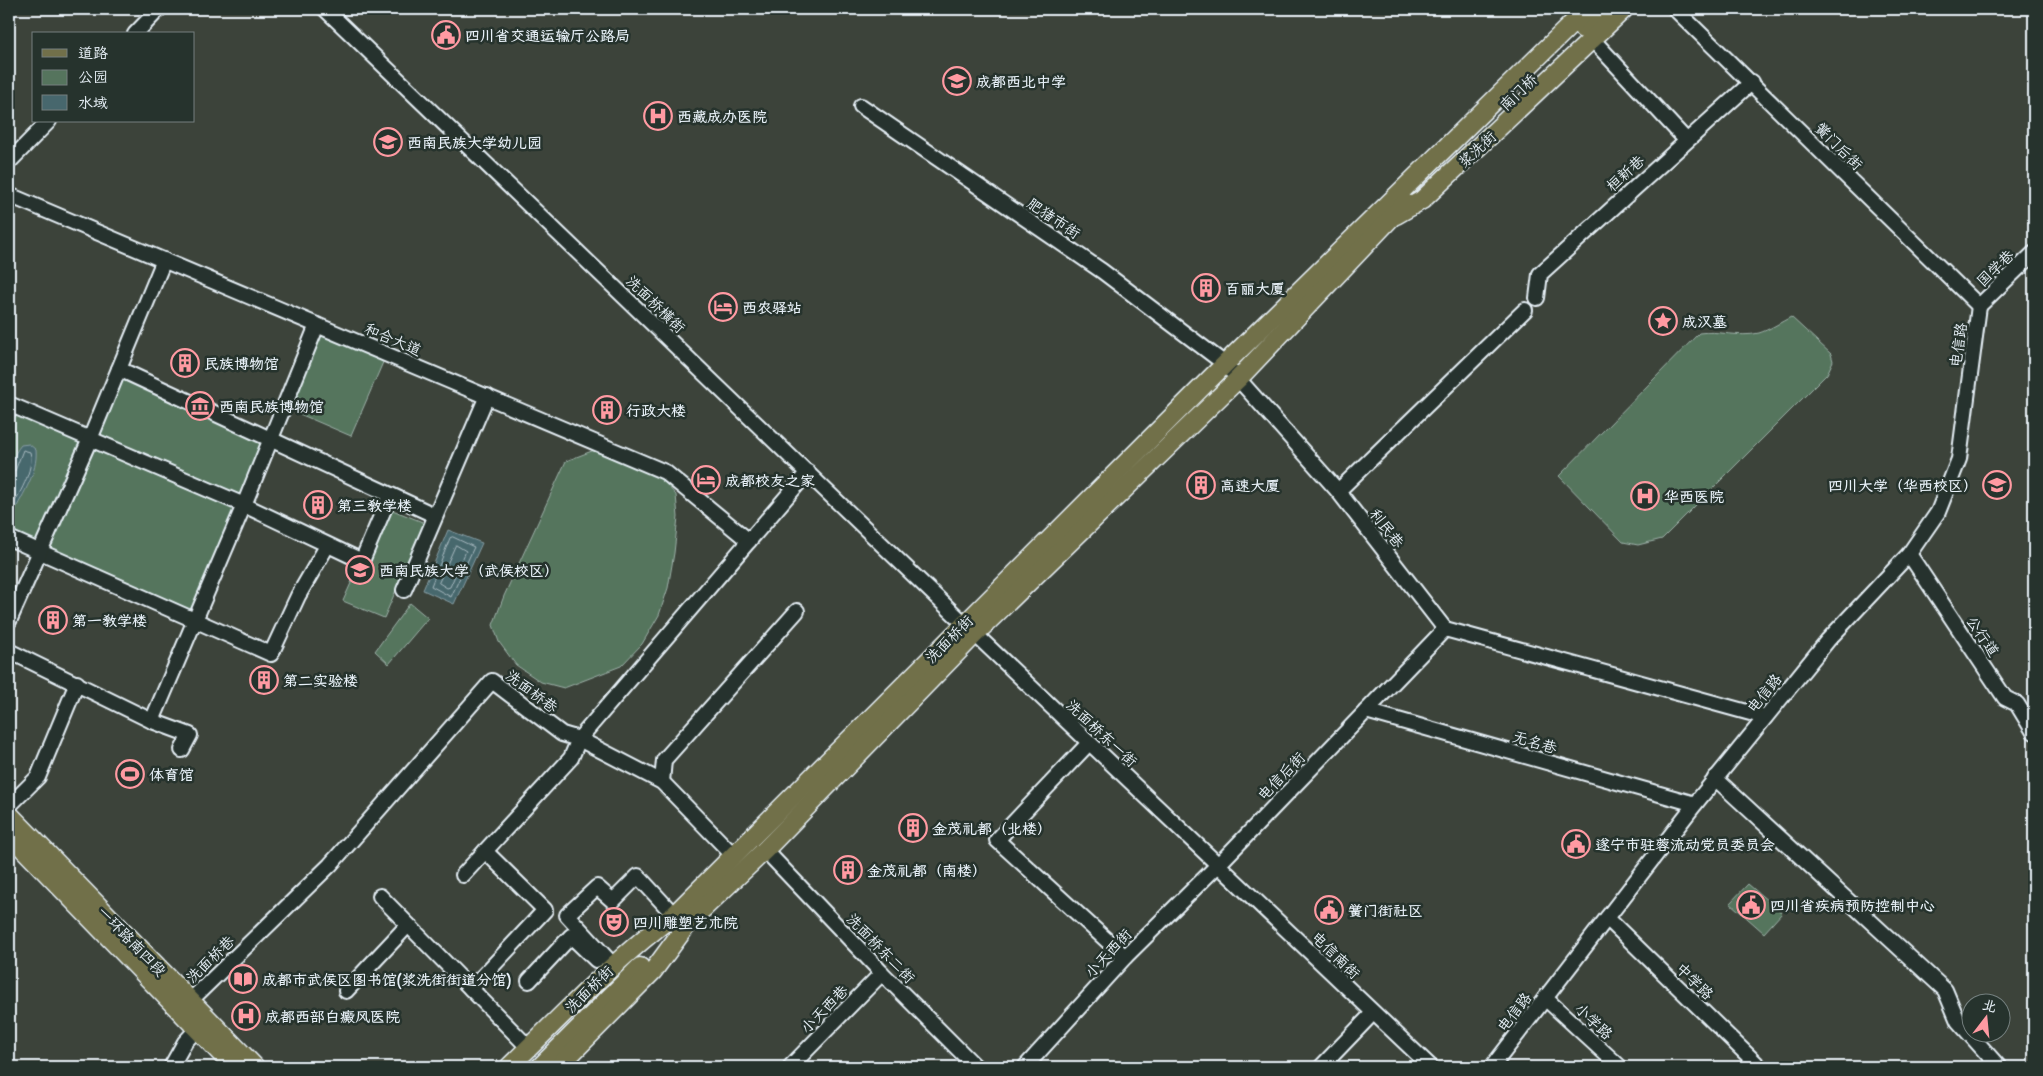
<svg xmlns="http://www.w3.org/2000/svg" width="2043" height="1076" font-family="Delius,'LXGW WenKai TC',sans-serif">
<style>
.green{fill:#55745d;stroke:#9eb2aa}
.water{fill:#47676d;stroke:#879ea5}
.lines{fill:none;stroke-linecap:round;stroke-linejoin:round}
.shore{stroke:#a8bac0;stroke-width:1}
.minor-casing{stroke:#e8f1f8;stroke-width:18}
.major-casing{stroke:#e8f1f8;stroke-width:21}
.minor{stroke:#26332d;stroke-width:14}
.major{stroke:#71704a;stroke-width:18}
.labels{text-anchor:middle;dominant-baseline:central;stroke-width:5;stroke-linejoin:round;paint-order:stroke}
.poi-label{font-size:15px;font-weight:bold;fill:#e8f1f8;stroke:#26332d;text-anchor:start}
.street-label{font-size:15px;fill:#e8f1f8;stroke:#26332d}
</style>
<rect width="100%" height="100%" fill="#3c433a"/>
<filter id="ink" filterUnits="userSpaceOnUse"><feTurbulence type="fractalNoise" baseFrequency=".02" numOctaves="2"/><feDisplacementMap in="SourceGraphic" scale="10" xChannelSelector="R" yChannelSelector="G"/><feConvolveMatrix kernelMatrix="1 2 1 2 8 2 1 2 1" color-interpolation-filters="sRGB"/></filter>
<g filter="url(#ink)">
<g class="green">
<path d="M1791 317 1831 354 1833 361 1827 374 1662 539 1638 545 1623 542 1559 476 1699 333C1718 330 1739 338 1759 333 1769 330 1781 322 1791 317Z"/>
<path d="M321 332 384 360 351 436 288 409Z"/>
<path d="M119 369 271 440 193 621 9 538V416L13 406 90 439Z"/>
<path d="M597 449 656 473 676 495 678 517 674 553 668 588 659 615 642 644 621 666 564 688 541 682 516 665 499 642 493 625 504 596 566 461Z"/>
<path d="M385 507 425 523 384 618 343 601Z"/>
<path d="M410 603 428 618 389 664 375 651Z"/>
<path d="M1748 884 1782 913 1764 933 1730 903Z"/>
</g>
<g class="water">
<path d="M29 444 36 450C38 472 23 494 13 514L9 517C9 494 5 464 21 445Z"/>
<path d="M448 530 482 543 454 604 423 590Z"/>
</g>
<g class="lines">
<g class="shore">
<path d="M9 474 15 471 23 450 30 452C35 469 18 497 9 511"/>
<path d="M453 537 474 547 451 597 431 586 450 538Z"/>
<path d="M456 545 466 551 450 587 447 588 439 583Z"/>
</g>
<defs>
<g id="minor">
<path d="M325 9 975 634 1431 1067"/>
<path d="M1675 9 1979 306"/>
<path d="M135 34 159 9"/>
<path d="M1592 39 1686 140"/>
<path d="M861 106 1102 271 1225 364 1338 491 1445 629 1219 864 1125 957 1025 1067"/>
<path d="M9 162 49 121"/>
<path d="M9 195 665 472 749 541"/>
<path d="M1537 298 1540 274 1752 82"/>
<path d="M1979 306 2034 253"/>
<path d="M119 369 434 515"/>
<path d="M9 404 244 505 362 561 390 495"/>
<path d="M1338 491 1525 310"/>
<path d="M9 538 271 654 298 596 327 546"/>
<path d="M1909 554 2005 698 2017 704 2034 732"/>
<path d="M404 590 487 396"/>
<path d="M9 621 90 439 164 260"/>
<path d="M1445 629 1765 717"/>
<path d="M9 651 152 721 190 735 182 750"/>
<path d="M1366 711 1695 804"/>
<path d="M152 721 244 505 317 325"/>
<path d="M1089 743 997 840 1125 957"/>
<path d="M1715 778 1945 990 1958 1021 1999 1067"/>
<path d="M662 782 664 760 797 611"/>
<path d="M9 806 38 777 77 683"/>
<path d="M765 850 882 973 976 1067"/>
<path d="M463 875 571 758 579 739 808 472"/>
<path d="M380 896 529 1048"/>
<path d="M1607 918 1760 1067"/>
<path d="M613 965 567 915 597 887 613 901 638 876 674 915"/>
<path d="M529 981 571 936 596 960"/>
<path d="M471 989 545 910 485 851"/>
<path d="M346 991 408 925"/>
<path d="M1545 998 1620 1067"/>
<path d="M190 1001 330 865 492 681 562 734 579 739 662 782 733 855"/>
<path d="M171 1067 185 1042 197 1029"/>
<path d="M790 1067 882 973"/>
<path d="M1321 1067 1373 1013"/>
<path d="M1492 1067 1695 804 1828 640 1909 554 1938 512 1959 459 1979 306"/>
</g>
<g id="major">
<path d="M1583 29 1604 9"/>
<path d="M1396 215 1422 200 1624 9"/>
<path d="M9 814 255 1067"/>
<path d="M9 834 234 1067"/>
<path d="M509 1067C563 1015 614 960 674 915L1225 364 1587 9"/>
<path d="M540 1067 640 967"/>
<path d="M558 1067 653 971 689 922 765 850 975 634 1239 378 1405 203"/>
</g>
</defs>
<use href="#minor" class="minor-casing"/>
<use href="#major" class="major-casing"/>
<use href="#minor" class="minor"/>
<use href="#major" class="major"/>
</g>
</g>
<defs>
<symbol id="civic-ring" viewBox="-11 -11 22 22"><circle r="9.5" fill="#26332d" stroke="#ff9aa2" stroke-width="1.5"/><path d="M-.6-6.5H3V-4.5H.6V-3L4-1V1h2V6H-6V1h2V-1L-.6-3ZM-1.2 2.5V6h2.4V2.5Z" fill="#ff9aa2"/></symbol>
<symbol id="school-ring" viewBox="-11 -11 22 22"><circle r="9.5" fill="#26332d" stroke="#ff9aa2" stroke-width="1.5"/><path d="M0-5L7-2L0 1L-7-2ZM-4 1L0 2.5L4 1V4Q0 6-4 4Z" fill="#ff9aa2"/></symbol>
<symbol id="hospital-ring" viewBox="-11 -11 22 22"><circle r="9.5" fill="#26332d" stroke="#ff9aa2" stroke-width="1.5"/><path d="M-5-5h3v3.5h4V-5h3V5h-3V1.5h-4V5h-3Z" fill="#ff9aa2"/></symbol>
<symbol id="building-ring" viewBox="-11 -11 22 22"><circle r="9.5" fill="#26332d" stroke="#ff9aa2" stroke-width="1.5"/><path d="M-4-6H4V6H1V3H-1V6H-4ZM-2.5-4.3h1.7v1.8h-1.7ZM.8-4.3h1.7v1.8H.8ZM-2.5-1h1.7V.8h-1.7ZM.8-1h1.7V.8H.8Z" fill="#ff9aa2"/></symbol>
<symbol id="hotel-ring" viewBox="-11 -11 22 22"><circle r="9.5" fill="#26332d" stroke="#ff9aa2" stroke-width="1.5"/><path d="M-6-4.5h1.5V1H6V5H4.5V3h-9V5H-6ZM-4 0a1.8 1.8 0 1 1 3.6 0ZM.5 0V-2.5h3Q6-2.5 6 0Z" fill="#ff9aa2"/></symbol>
<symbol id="sight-ring" viewBox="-11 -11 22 22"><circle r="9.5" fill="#26332d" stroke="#ff9aa2" stroke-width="1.5"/><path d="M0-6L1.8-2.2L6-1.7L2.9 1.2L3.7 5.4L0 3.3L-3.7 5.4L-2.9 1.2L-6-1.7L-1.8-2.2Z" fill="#ff9aa2"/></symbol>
<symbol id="museum-ring" viewBox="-11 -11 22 22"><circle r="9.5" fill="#26332d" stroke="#ff9aa2" stroke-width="1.5"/><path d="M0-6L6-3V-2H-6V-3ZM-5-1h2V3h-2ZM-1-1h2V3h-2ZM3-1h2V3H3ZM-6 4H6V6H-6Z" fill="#ff9aa2"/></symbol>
<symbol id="university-ring" viewBox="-11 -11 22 22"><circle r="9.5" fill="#26332d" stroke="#ff9aa2" stroke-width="1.5"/><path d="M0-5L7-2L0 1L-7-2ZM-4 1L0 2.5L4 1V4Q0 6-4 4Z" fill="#ff9aa2"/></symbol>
<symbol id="stadium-ring" viewBox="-11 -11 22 22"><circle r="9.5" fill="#26332d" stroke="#ff9aa2" stroke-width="1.5"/><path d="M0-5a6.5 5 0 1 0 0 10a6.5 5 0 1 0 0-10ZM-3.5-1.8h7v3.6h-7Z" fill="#ff9aa2"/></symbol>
<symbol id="theatre-ring" viewBox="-11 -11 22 22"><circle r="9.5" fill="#26332d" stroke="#ff9aa2" stroke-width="1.5"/><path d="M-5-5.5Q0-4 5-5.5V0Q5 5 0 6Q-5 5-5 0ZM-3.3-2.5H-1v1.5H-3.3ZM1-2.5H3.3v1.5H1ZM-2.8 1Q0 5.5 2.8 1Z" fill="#ff9aa2"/></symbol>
<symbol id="library-ring" viewBox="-11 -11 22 22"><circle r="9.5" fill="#26332d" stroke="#ff9aa2" stroke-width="1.5"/><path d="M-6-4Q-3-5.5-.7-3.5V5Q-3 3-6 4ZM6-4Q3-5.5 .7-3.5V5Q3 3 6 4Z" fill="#ff9aa2"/></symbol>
</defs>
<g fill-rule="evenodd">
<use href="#civic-ring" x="430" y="19" width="32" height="32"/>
<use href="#school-ring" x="941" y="65" width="32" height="32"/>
<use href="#hospital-ring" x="642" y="100" width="32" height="32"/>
<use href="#school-ring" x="372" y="126" width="32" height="32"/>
<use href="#building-ring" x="1190" y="272" width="32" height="32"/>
<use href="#hotel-ring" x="707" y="291" width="32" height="32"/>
<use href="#sight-ring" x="1647" y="305" width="32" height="32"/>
<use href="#building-ring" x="169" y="347" width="32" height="32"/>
<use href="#museum-ring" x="184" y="390" width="32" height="32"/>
<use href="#building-ring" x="591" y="394" width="32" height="32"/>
<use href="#hotel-ring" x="690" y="464" width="32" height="32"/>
<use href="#building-ring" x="1185" y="469" width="32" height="32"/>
<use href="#university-ring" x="1981" y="469" width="32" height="32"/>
<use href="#hospital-ring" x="1629" y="480" width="32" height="32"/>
<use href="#building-ring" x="302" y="489" width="32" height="32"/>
<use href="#university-ring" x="344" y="554" width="32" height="32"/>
<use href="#building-ring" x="37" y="604" width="32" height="32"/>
<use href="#building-ring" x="248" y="664" width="32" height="32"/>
<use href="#stadium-ring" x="114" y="758" width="32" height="32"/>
<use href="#building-ring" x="897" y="812" width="32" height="32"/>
<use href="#civic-ring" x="1560" y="828" width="32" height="32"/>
<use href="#building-ring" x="832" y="854" width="32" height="32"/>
<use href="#civic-ring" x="1735" y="889" width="32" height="32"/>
<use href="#civic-ring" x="1313" y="894" width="32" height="32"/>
<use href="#theatre-ring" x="598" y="906" width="32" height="32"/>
<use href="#library-ring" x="227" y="963" width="32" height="32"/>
<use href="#hospital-ring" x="230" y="1000" width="32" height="32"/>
</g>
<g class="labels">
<g class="poi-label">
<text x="465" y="35">四川省交通运输厅公路局</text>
<text x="976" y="81">成都西北中学</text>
<text x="677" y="116">西藏成办医院</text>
<text x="407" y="142">西南民族大学幼儿园</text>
<text x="1225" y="288">百丽大厦</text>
<text x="742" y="307">西农驿站</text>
<text x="1682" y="321">成汉墓</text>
<text x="204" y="363">民族博物馆</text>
<text x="219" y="406">西南民族博物馆</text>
<text x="626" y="410">行政大楼</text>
<text x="725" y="480">成都校友之家</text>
<text x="1220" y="485">高速大厦</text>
<text x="1978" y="485" text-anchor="end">四川大学（华西校区）</text>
<text x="1664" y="496">华西医院</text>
<text x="337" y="505">第三教学楼</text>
<text x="379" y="570">西南民族大学（武侯校区）</text>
<text x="72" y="620">第一教学楼</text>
<text x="283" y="680">第二实验楼</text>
<text x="149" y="774">体育馆</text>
<text x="932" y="828">金茂礼都（北楼）</text>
<text x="1595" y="844">遂宁市驻蓉流动党员委员会</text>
<text x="867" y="870">金茂礼都（南楼）</text>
<text x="1770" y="905">四川省疾病预防控制中心</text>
<text x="1348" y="910">黉门街社区</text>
<text x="633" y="922">四川雕塑艺术院</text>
<text x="262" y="979">成都市武侯区图书馆(浆洗街街道分馆)</text>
<text x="265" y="1016">成都西部白癜风医院</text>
</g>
<g class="street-label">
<text transform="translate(1518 92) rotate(-44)">南门桥</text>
<text transform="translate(1839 146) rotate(45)">黉门后街</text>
<text transform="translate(1477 149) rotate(-43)">浆洗街</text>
<text transform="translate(1625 173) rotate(-42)">桓新巷</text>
<text transform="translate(1054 218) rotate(34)">肥猪市街</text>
<text transform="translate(1995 268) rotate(-44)">国学巷</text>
<text transform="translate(656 304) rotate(44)">洗面桥横街</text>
<text transform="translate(393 339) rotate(23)">和合大道</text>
<text transform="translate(1958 345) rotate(-82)">电信路</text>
<text transform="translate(1387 528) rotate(52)">利民巷</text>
<text transform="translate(1983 636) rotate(56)">公行道</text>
<text transform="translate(949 639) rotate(-45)">洗面桥街</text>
<text transform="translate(532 691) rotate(37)">洗面桥巷</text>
<text transform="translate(1764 693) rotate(-51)">电信路</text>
<text transform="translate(1102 733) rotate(43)">洗面桥东一街</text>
<text transform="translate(1535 742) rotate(16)">无名巷</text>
<text transform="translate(1281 776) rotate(-46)">电信后街</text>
<text transform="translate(132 941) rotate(46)">一环路南四段</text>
<text transform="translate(881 948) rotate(46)">洗面桥东二街</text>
<text transform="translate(1108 953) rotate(-47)">小天西街</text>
<text transform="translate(1336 955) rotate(44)">电信南街</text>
<text transform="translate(210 959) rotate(-44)">洗面桥巷</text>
<text transform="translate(1695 981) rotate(44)">中学路</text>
<text transform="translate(589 989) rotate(-44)">洗面桥街</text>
<text transform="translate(824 1009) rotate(-46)">小天西巷</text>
<text transform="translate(1514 1012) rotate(-52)">电信路</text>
<text transform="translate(1594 1021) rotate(43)">小学路</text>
</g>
</g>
<rect width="2043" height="1076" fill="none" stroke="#26332d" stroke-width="30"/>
<rect x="15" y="15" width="2013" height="1046" fill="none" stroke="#e8f1f8" stroke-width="2" filter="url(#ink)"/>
<rect x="32" y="32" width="162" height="90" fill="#26332d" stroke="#747f7e"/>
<rect x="42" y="49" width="25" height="8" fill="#71704a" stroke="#747f7e"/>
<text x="78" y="58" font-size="15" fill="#e8f1f8">道路</text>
<rect x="42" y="70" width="25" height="15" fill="#55745d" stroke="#747f7e"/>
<text x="78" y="82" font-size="15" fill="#e8f1f8">公园</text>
<rect x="42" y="95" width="25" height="15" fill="#47676d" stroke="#747f7e"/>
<text x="78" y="108" font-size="15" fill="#e8f1f8">水域</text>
<g transform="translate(1986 1018) rotate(16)"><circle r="24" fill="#26332d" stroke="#747f7e"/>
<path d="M0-4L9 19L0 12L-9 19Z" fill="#ff9aa2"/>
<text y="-8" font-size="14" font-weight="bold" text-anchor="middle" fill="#e8f1f8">北</text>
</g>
</svg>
